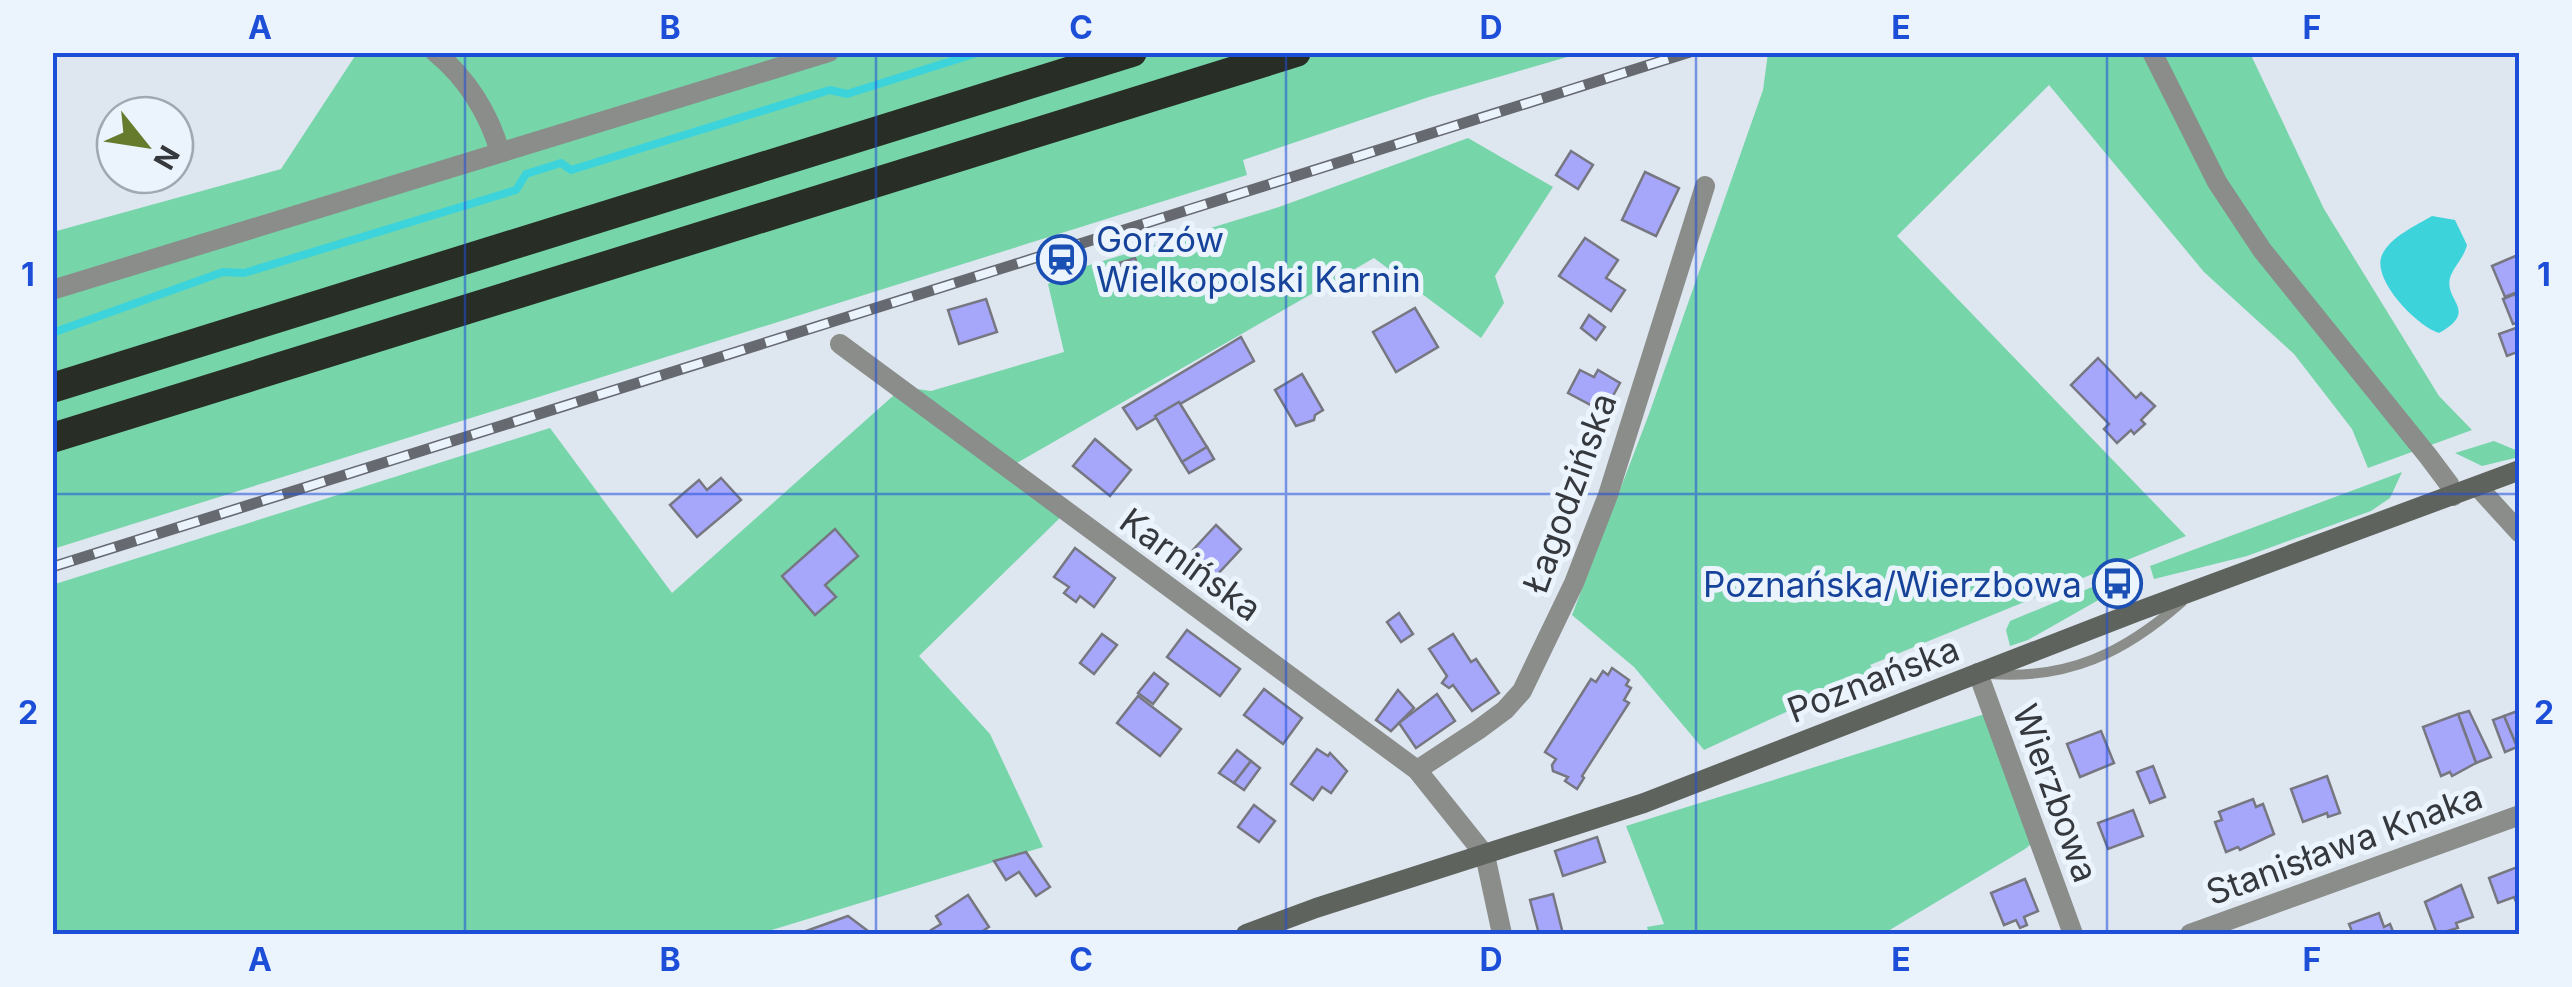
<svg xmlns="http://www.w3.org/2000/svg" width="2572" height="987" font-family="Inter,sans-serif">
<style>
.green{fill:#77d5aa}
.water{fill:#3dd3db}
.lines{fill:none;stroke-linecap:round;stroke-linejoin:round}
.stream{stroke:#3dd3db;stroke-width:8}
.building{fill:#a6a6fb;stroke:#767781;stroke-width:2.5}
.service{stroke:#8a8d89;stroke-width:10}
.minor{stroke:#8a8d89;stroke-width:20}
.tertiary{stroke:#8a8d89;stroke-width:20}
.secondary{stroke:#5f635d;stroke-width:20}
.motorway{stroke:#282e26;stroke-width:30}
.rail-casing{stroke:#666a70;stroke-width:11}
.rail{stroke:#ebf3fd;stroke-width:8;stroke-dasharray:22;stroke-linecap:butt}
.grid{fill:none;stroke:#1d4ed8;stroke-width:2.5;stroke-opacity:0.55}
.labels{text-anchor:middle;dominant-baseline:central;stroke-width:10;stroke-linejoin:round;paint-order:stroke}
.transit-label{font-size:35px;fill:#164399;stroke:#ebf3fd;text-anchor:start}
.street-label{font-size:35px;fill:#35383c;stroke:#ebf3fd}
.neatline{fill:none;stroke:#1d4ed8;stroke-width:4}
.grid-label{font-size:32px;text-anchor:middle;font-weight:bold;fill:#1d4ed8}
</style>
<rect width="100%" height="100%" fill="#dee6f0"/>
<g class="green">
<path d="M357 53H1581L1429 97 1243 160 1247 175 53 549V232L281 169Z"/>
<path d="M1768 53H2250L2324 209 2439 396 2472 430 2368 468 2352 429 2294 354 2204 272 2049 85 1897 236 2186 536 1870 665 1878 675 1797 707 1704 750 1634 667 1572 615 1649 414 1763 90Z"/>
<path d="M1468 138 1553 187 1495 276 1504 303 1481 338 1374 258 1015 464 1068 510 919 656 990 734 1043 847 759 934H53L52 585 550 428 672 593 903 387 931 391 1064 352 1048 284 1080 268 1279 207Z"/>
<path d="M2494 441 2518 451 2519 457 2482 466 2455 453Z"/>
<path d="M2402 472 2390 498 2371 511 2247 556 2154 579 2150 566Z"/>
<path d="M2097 585 2102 598 2028 640 2010 646 2006 630 2010 621Z"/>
<path d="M1988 713 2043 834 2025 849 1883 934H1649L1647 927 1664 924 1626 826Z"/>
</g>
<path class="water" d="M2432 216 2455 220 2467 245C2464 257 2456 264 2451 275 2441 301 2481 309 2439 333 2418 327 2371 280 2382 255 2390 237 2417 225 2432 216Z"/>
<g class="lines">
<path class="stream" d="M52 333 223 272 244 273 516 190 526 174 561 163 571 170 830 90 847 94 980 52"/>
</g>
<g class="building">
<path d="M1571 151 1593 165 1578 189 1556 175Z"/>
<path d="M1645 172 1679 188 1656 236 1622 220Z"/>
<path d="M1585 238 1618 260 1606 278 1625 290 1611 311 1559 276Z"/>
<path d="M2520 254V291L2505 297 2492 266Z"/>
<path d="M1135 258 1138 268 1122 273 1119 263Z"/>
<path d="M2515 294 2520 306V322L2513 324 2503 299Z"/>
<path d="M986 299 997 332 959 344 948 310Z"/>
<path d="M1415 308 1438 347 1396 372 1373 332Z"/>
<path d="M1589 315 1605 327 1596 340 1581 328Z"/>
<path d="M2516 328 2520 351 2507 356 2499 334Z"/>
<path d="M1241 337 1254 361 1137 429 1123 408Z"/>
<path d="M2098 358 2136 398 2141 393 2155 406 2141 420 2145 424 2134 434 2131 430 2117 443 2104 429 2109 424 2071 385Z"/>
<path d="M1580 370 1594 377 1598 370 1620 383 1604 412 1568 393Z"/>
<path d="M1302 374 1323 410 1315 415 1314 420 1296 426 1275 390Z"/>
<path d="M1179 402 1207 447 1182 462 1155 416Z"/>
<path d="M1095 439 1131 470 1110 496 1073 466Z"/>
<path d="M1207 447 1214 459 1189 473 1182 462Z"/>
<path d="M721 478 741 500 697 537 670 505 699 480 707 490Z"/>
<path d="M1216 525 1241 549 1215 577 1198 561 1201 558 1193 550Z"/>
<path d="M835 529 858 556 825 585 836 597 815 615 782 576Z"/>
<path d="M1075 548 1115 578 1094 607 1080 596 1076 602 1064 593 1069 587 1054 577Z"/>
<path d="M1399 613 1413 634 1401 642 1387 622Z"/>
<path d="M1187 630 1240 669 1220 696 1167 657Z"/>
<path d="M1102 634 1117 645 1094 674 1080 663Z"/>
<path d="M1453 634 1471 662 1476 659 1499 693 1472 711 1453 685 1449 688 1442 683 1447 676 1429 649Z"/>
<path d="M1612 668 1629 680 1626 685 1631 688 1624 700 1629 703 1582 776 1584 778 1577 789 1565 781 1568 777 1553 771 1552 765 1556 759 1545 752 1591 679 1596 682 1603 671 1608 675Z"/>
<path d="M1154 673 1168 684 1153 704 1138 693Z"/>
<path d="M1264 689 1302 718 1283 744 1244 715Z"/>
<path d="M1398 690 1414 708 1391 731 1376 720Z"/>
<path d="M1437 694 1455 721 1416 748 1399 723Z"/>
<path d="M1138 696 1181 729 1160 756 1117 723Z"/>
<path d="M2520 710V746L2517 747 2504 716Z"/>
<path d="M2469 711 2491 757 2476 763 2458 714Z"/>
<path d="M2458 714 2476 763 2452 776 2450 772 2441 776 2423 727Z"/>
<path d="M2504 716 2517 747 2505 752 2493 720Z"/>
<path d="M2101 731 2114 763 2080 777 2067 744Z"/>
<path d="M1317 749 1328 756 1330 753 1347 771 1331 793 1322 787 1313 800 1291 784Z"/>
<path d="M1237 750 1251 761 1234 783 1219 773Z"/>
<path d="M1251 761 1260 768 1244 790 1234 783Z"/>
<path d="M2153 766 2165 797 2150 803 2137 772Z"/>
<path d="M2327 776 2340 813 2328 817 2327 813 2303 822 2291 789Z"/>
<path d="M2253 799 2256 807 2263 804 2274 834 2240 850 2238 847 2226 852 2215 822 2222 820 2219 812Z"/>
<path d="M1254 805 1275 821 1259 842 1238 827Z"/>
<path d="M2133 810 2143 836 2108 849 2098 823Z"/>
<path d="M1597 837 1605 862 1563 876 1555 851Z"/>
<path d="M1026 852 1050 887 1036 896 1019 872 1006 880 994 861Z"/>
<path d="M2520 866V911L2514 897 2498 903 2489 878Z"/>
<path d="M2025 879 2038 911 2024 917 2027 925 2020 928 2016 920 2004 925 1991 893Z"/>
<path d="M2461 885 2473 917 2456 923 2458 928 2437 934 2425 902Z"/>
<path d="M1553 894 1563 934H1539L1530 900Z"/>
<path d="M968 895 989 927 978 934H934L931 930 941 924 936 916Z"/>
<path d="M2379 913 2384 927 2390 924 2394 934H2353L2349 924Z"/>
<path d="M848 916 872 934H807L806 931Z"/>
</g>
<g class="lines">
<path class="service" d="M1989 674C2068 680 2124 653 2182 602"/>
<g class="minor">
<path d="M435 52C467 78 489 114 500 152"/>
<path d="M52 290 829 52"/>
<path d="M840 344 1417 770 1485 855 1502 934"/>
<path d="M2478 487 2520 533"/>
<path d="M1978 673 2073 934"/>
<path d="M1417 770 1478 730 1505 710 1522 691 1574 583 1608 495 1705 186"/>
<path d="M2190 934 2520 815"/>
</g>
<path class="tertiary" d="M2152 52 2217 182 2262 250 2428 456 2449 484 2453 496"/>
<path class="secondary" d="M1246 934 1316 908 1644 803 2136 612 2520 470"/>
<g class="motorway">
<path d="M52 388 1132 52"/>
<path d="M52 438 1296 52"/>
</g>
<defs>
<path id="rail" d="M52 567 1690 52"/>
</defs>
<use href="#rail" class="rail-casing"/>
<use href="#rail" class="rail"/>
</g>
<path class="grid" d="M465 52V934M876 52V934M1286 52V934M1696 52V934M2107 52V934M52 494H2520"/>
<defs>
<symbol id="station-ring" viewBox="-11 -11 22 22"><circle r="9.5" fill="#ebf3fd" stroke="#1a4fb4" stroke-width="1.5"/><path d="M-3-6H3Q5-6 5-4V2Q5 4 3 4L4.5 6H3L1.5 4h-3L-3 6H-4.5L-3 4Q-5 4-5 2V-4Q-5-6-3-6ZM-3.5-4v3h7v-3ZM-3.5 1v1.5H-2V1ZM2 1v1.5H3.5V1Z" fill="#1a4fb4"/></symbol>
<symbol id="bus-ring" viewBox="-11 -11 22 22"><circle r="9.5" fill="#ebf3fd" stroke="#1a4fb4" stroke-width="1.5"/><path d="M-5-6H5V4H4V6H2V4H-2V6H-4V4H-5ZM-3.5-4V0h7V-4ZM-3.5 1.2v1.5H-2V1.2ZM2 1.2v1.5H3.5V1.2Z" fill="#1a4fb4"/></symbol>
</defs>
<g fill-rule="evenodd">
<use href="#station-ring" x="1034" y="232" width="55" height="55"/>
<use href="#bus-ring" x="2090" y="556" width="55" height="55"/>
</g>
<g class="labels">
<g class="transit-label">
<text x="1096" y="239">Gorzów<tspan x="1096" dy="40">Wielkopolski Karnin</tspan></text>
<text x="2082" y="584" text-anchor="end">Poznańska/Wierzbowa</text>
</g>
<g class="street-label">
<text transform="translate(1569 493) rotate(-70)">Łagodzińska</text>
<text transform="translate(1191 564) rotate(36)">Karnińska</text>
<text transform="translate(1873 679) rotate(-21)">Poznańska</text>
<text transform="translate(2056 793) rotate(70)">Wierzbowa</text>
<text transform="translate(2344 844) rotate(-20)">Stanisława Knaka</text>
</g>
</g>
<rect width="2572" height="987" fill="none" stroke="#ebf3fd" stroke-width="110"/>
<g transform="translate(145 145) rotate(120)"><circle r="48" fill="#ebf3fd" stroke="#a2a8b0" stroke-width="2.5"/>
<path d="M0-8L18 38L0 25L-18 38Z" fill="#667b2c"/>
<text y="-15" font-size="28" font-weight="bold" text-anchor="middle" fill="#35383c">N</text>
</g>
<rect x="55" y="55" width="2462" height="877" class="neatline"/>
<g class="grid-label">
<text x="260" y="39">A</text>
<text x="670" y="39">B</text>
<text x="1081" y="39">C</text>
<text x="1491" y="39">D</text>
<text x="1901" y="39">E</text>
<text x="2312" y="39">F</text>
<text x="28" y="286">1</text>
<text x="2544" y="286">1</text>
<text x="28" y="724">2</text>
<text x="2544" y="724">2</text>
<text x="260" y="971">A</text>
<text x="670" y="971">B</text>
<text x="1081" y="971">C</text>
<text x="1491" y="971">D</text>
<text x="1901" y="971">E</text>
<text x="2312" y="971">F</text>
</g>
</svg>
